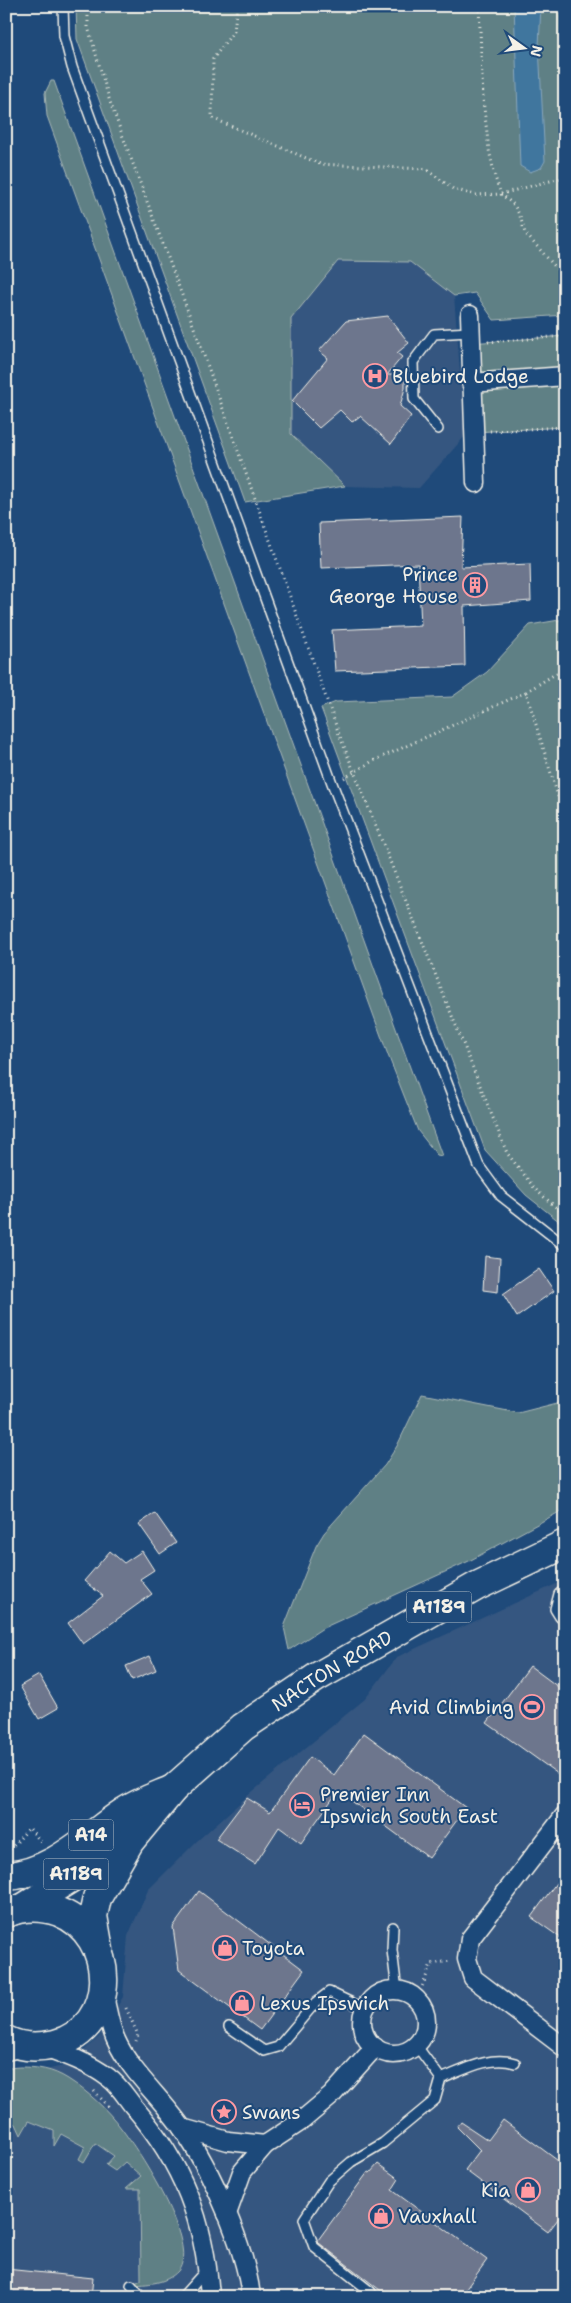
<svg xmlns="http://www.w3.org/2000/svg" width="571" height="2303" font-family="'Shantell Sans',sans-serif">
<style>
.built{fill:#365780}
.green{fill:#5f8085;stroke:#aab8b6}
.water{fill:#41769e;stroke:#89a7bc}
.building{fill:#6d768d;stroke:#f4f1e8}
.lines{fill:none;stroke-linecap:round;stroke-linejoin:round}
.lane-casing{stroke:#f4f1e8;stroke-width:12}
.street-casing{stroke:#f4f1e8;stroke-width:21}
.primary-casing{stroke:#f4f1e8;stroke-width:31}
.highway-casing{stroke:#f4f1e8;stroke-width:31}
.path{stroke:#f4f1e8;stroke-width:3;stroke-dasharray:1 4;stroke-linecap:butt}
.lane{stroke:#1f4a7a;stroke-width:9}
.street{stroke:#1f4a7a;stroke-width:18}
.primary{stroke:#1f4a7a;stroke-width:28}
.highway{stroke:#1f4a7a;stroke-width:28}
.labels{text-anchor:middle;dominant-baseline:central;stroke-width:4;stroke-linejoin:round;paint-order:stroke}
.shield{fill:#1f4a7a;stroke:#b4bfc7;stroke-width:1}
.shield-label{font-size:18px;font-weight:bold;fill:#f4f1e8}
.poi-label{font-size:19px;fill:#f4f1e8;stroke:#1f4a7a;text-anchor:start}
.street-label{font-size:19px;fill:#f4f1e8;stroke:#1f4a7a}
</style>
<rect width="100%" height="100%" fill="#1f4a7a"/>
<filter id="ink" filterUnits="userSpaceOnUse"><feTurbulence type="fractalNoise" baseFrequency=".02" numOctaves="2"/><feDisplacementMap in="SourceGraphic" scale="10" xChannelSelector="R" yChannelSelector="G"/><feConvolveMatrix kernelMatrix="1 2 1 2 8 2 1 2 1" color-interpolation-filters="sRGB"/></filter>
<g filter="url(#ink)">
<g class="built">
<path d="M338 261 410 262 454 296 465 436 419 488 345 486 291 434V318Z"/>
<path d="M565 1580V2297H6V2103L19 2076 68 2065 99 2037 123 1997 128 1936 148 1890 196 1842 252 1792 365 1699 397 1657Z"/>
</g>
<g class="green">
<path d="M76 6H560L565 150V315L494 320 475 293 454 296 410 262 338 261 291 319V434L345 486 245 502 77 39Z"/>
<path d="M51 81H54L442 1156 437 1155 418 1131 388 1055 47 116 45 93Z"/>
<path d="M565 336V427L474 432 470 343Z"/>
<path d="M565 619V1226L526 1195 485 1150 321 708 336 702 452 697 487 672 530 625Z"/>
<path d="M422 1394 518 1413 565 1401V1509L469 1561 323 1628 289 1650 284 1627 316 1546 324 1533 385 1465 397 1446Z"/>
<path d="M20 2067C38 2067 52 2069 68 2079 87 2091 107 2109 121 2128 139 2151 200 2245 178 2271 166 2284 147 2284 131 2285L141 2280 140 2189H126L141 2176 125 2162 115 2171 106 2165 114 2156 95 2143 84 2162 79 2159 85 2147 61 2134 54 2146V2131L29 2121 21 2135 16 2124 6 2121V2068Z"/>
</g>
<path class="water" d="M514 6H541L539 46 545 161 541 168 530 172 520 166Z"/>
<g class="building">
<path d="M388 316 409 343 397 353 402 357 387 375H405V388L400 406 411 416 391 444 360 416 352 422 340 410 319 428 292 401 328 358 319 351 346 321Z"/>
<path d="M463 517 461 567 530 564 531 601 464 606 465 666 335 671 332 630 421 626 418 564 321 568 319 523Z"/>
<path d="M485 1256 500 1258 498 1292 483 1290Z"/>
<path d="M539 1269 554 1291 517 1317 503 1294Z"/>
<path d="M155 1513 176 1543 160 1554 139 1524Z"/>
<path d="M110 1551 124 1563 142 1551 154 1570 140 1579 152 1594 83 1644 68 1623 103 1596 84 1581Z"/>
<path d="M150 1656 156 1670 132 1680 126 1666Z"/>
<path d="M530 1666 565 1692V1765L558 1774 487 1723Z"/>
<path d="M39 1675 58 1708 39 1719 20 1686Z"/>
<path d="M364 1733 466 1808 429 1858 338 1791 301 1843 279 1827 255 1864 216 1839 247 1798 270 1812 310 1757 334 1775Z"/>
<path d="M565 1871V1941L531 1917Z"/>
<path d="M199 1891 304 1970 260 2030 179 1970 173 1927Z"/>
<path d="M503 2120 565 2166V2210L548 2232 465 2170 480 2150 457 2127 461 2122 488 2140Z"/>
<path d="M378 2164 399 2179 392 2190 487 2260 460 2297H389L319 2243 318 2240 368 2172 370 2173Z"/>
<path d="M6 2269 93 2278 91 2297H6Z"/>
</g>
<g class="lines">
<defs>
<g id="lane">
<path d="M63 6 64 36 72 67 332 783 479 1166 501 1196 565 1246"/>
<path d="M438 429 414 399 413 362 434 334 470 332"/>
<path d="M565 1589 559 1594 555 1609 560 1617 565 1621"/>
<path d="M393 1927 392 1950 397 1991"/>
<path d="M229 2027 264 2051 278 2047 316 2002 329 1992 365 2009"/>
<path d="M441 2079C464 2070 489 2055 515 2063"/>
<path d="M131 2285 142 2297"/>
<path d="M182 2297 207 2269"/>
<path d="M370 2297 371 2292 314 2247 304 2219 329 2181 351 2162 383 2143 435 2100 441 2079 416 2045"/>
</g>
<g id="street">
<path d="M470 315 476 483"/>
<path d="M471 383 565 376"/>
<path d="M565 1815 470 1939 467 1959 473 1978 565 2048"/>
<circle cx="394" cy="2022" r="32"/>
<path d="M103 1992C107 2007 109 2025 116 2040 129 2070 163 2100 182 2128 211 2169 246 2248 251 2297"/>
<path d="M44 2047C67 2055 89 2063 109 2078 119 2085 126 2097 134 2107 183 2164 205 2222 210 2297"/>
<path d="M182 2128 228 2141 265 2145"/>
<path d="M227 2214 242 2172 265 2145 300 2122 331 2096 375 2047"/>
</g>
<g id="primary">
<path d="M23 1908 127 1843"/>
<path d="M6 1913C23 1906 42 1906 59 1912 118 1935 119 2028 55 2044 38 2048 22 2048 6 2040"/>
<path id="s1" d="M99 1950 93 1916 97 1898 130 1841 173 1789 243 1727 317 1677 477 1586 565 1544"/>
</g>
<g id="highway">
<path d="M6 1876C52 1874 88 1836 124 1812 139 1802 157 1796 173 1789"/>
<path d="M6 1909 12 1911"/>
<path d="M6 2046 13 2044"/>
</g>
</defs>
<use href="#lane" class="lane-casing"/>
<use href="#street" class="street-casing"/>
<use href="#primary" class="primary-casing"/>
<use href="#highway" class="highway-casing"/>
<g class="path">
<path d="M88 6V27L110 102 192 322 339 734 507 1153 536 1190 565 1215"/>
<path d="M237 6 234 31 213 59 212 118 320 164 426 169 453 189 475 195 501 194 565 177"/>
<path d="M479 6 483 99 489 150 495 177 501 194 514 205 520 216 525 233 559 271 565 281"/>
<path d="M488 342 565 336"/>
<path d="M490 431 565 427"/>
<path d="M526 692 565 668"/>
<path d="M344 778 371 762 526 692 565 819"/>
<path d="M7 1853 29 1828 41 1842"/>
<path d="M417 2000 431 1964 451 1961"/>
<path d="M126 2008 138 2035 136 2041"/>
<path d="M94 2091 110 2108"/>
</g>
<use href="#lane" class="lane"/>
<use href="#street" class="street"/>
<use href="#primary" class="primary"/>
<use href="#highway" class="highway"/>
</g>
</g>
<defs>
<symbol id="hospital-ring" viewBox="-11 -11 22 22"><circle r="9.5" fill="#1f4a7a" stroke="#ff9aa2" stroke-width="1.5"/><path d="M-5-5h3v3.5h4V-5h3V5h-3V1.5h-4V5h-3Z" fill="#ff9aa2"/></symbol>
<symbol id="building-ring" viewBox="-11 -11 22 22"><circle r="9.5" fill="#1f4a7a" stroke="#ff9aa2" stroke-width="1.5"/><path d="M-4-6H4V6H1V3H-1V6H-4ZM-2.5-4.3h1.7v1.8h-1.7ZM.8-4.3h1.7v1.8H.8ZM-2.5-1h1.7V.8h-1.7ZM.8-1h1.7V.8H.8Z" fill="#ff9aa2"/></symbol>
<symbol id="stadium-ring" viewBox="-11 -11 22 22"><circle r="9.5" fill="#1f4a7a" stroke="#ff9aa2" stroke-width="1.5"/><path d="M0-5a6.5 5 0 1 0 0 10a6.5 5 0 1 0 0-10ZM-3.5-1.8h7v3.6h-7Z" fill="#ff9aa2"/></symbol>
<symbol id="hotel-ring" viewBox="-11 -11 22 22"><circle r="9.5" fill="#1f4a7a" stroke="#ff9aa2" stroke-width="1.5"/><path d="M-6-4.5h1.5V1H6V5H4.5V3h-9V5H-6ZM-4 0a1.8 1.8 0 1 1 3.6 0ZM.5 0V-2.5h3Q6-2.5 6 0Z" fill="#ff9aa2"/></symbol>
<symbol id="shop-ring" viewBox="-11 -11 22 22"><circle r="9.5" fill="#1f4a7a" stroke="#ff9aa2" stroke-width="1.5"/><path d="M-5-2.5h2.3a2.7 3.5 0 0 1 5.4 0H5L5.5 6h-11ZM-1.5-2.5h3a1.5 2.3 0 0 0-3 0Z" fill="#ff9aa2"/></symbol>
<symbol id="sight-ring" viewBox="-11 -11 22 22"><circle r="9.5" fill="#1f4a7a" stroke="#ff9aa2" stroke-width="1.5"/><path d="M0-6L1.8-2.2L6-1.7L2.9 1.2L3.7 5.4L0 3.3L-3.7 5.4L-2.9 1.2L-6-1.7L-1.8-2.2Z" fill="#ff9aa2"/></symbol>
</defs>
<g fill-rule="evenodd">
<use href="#hospital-ring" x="361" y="362" width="28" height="28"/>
<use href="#building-ring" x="461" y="571" width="28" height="28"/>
<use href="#stadium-ring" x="518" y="1693" width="28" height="28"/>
<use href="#hotel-ring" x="288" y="1791" width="28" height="28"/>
<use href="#shop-ring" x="211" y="1934" width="28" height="28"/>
<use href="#shop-ring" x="228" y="1989" width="28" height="28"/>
<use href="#sight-ring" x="210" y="2098" width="28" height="28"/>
<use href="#shop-ring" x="514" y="2176" width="28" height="28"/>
<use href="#shop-ring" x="367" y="2202" width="28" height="28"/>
</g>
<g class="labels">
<g class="shield">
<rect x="406.5" y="1591.5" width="65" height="31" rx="4"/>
<rect x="68.5" y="1819.5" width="45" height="31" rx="4"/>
<rect x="43.5" y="1858.5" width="65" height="31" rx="4"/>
</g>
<g class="shield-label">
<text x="439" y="1607">A1189</text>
<text x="91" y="1835">A14</text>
<text x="76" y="1874">A1189</text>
</g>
<g class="poi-label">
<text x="392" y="376">Bluebird Lodge</text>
<text x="458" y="574" text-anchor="end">Prince<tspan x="458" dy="22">George House</tspan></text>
<text x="514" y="1707" text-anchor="end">Avid Climbing</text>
<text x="320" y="1794">Premier Inn<tspan x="320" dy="22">Ipswich South East</tspan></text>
<text x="242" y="1948">Toyota</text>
<text x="260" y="2003">Lexus Ipswich</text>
<text x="242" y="2112">Swans</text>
<text x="510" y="2190" text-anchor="end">Kia</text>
<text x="398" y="2216">Vauxhall</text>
</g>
<g class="street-label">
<text stroke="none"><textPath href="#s1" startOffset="385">NACTON ROAD</textPath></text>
</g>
</g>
<rect width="571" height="2303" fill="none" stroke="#1f4a7a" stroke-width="25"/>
<rect x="12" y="12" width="546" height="2278" fill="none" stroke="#f4f1e8" stroke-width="2" filter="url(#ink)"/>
<g transform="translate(524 48) rotate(104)" stroke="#1f4a7a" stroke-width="4" paint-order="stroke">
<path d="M0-4L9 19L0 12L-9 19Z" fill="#f4f1e8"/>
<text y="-8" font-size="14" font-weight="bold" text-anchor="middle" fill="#f4f1e8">N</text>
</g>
</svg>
